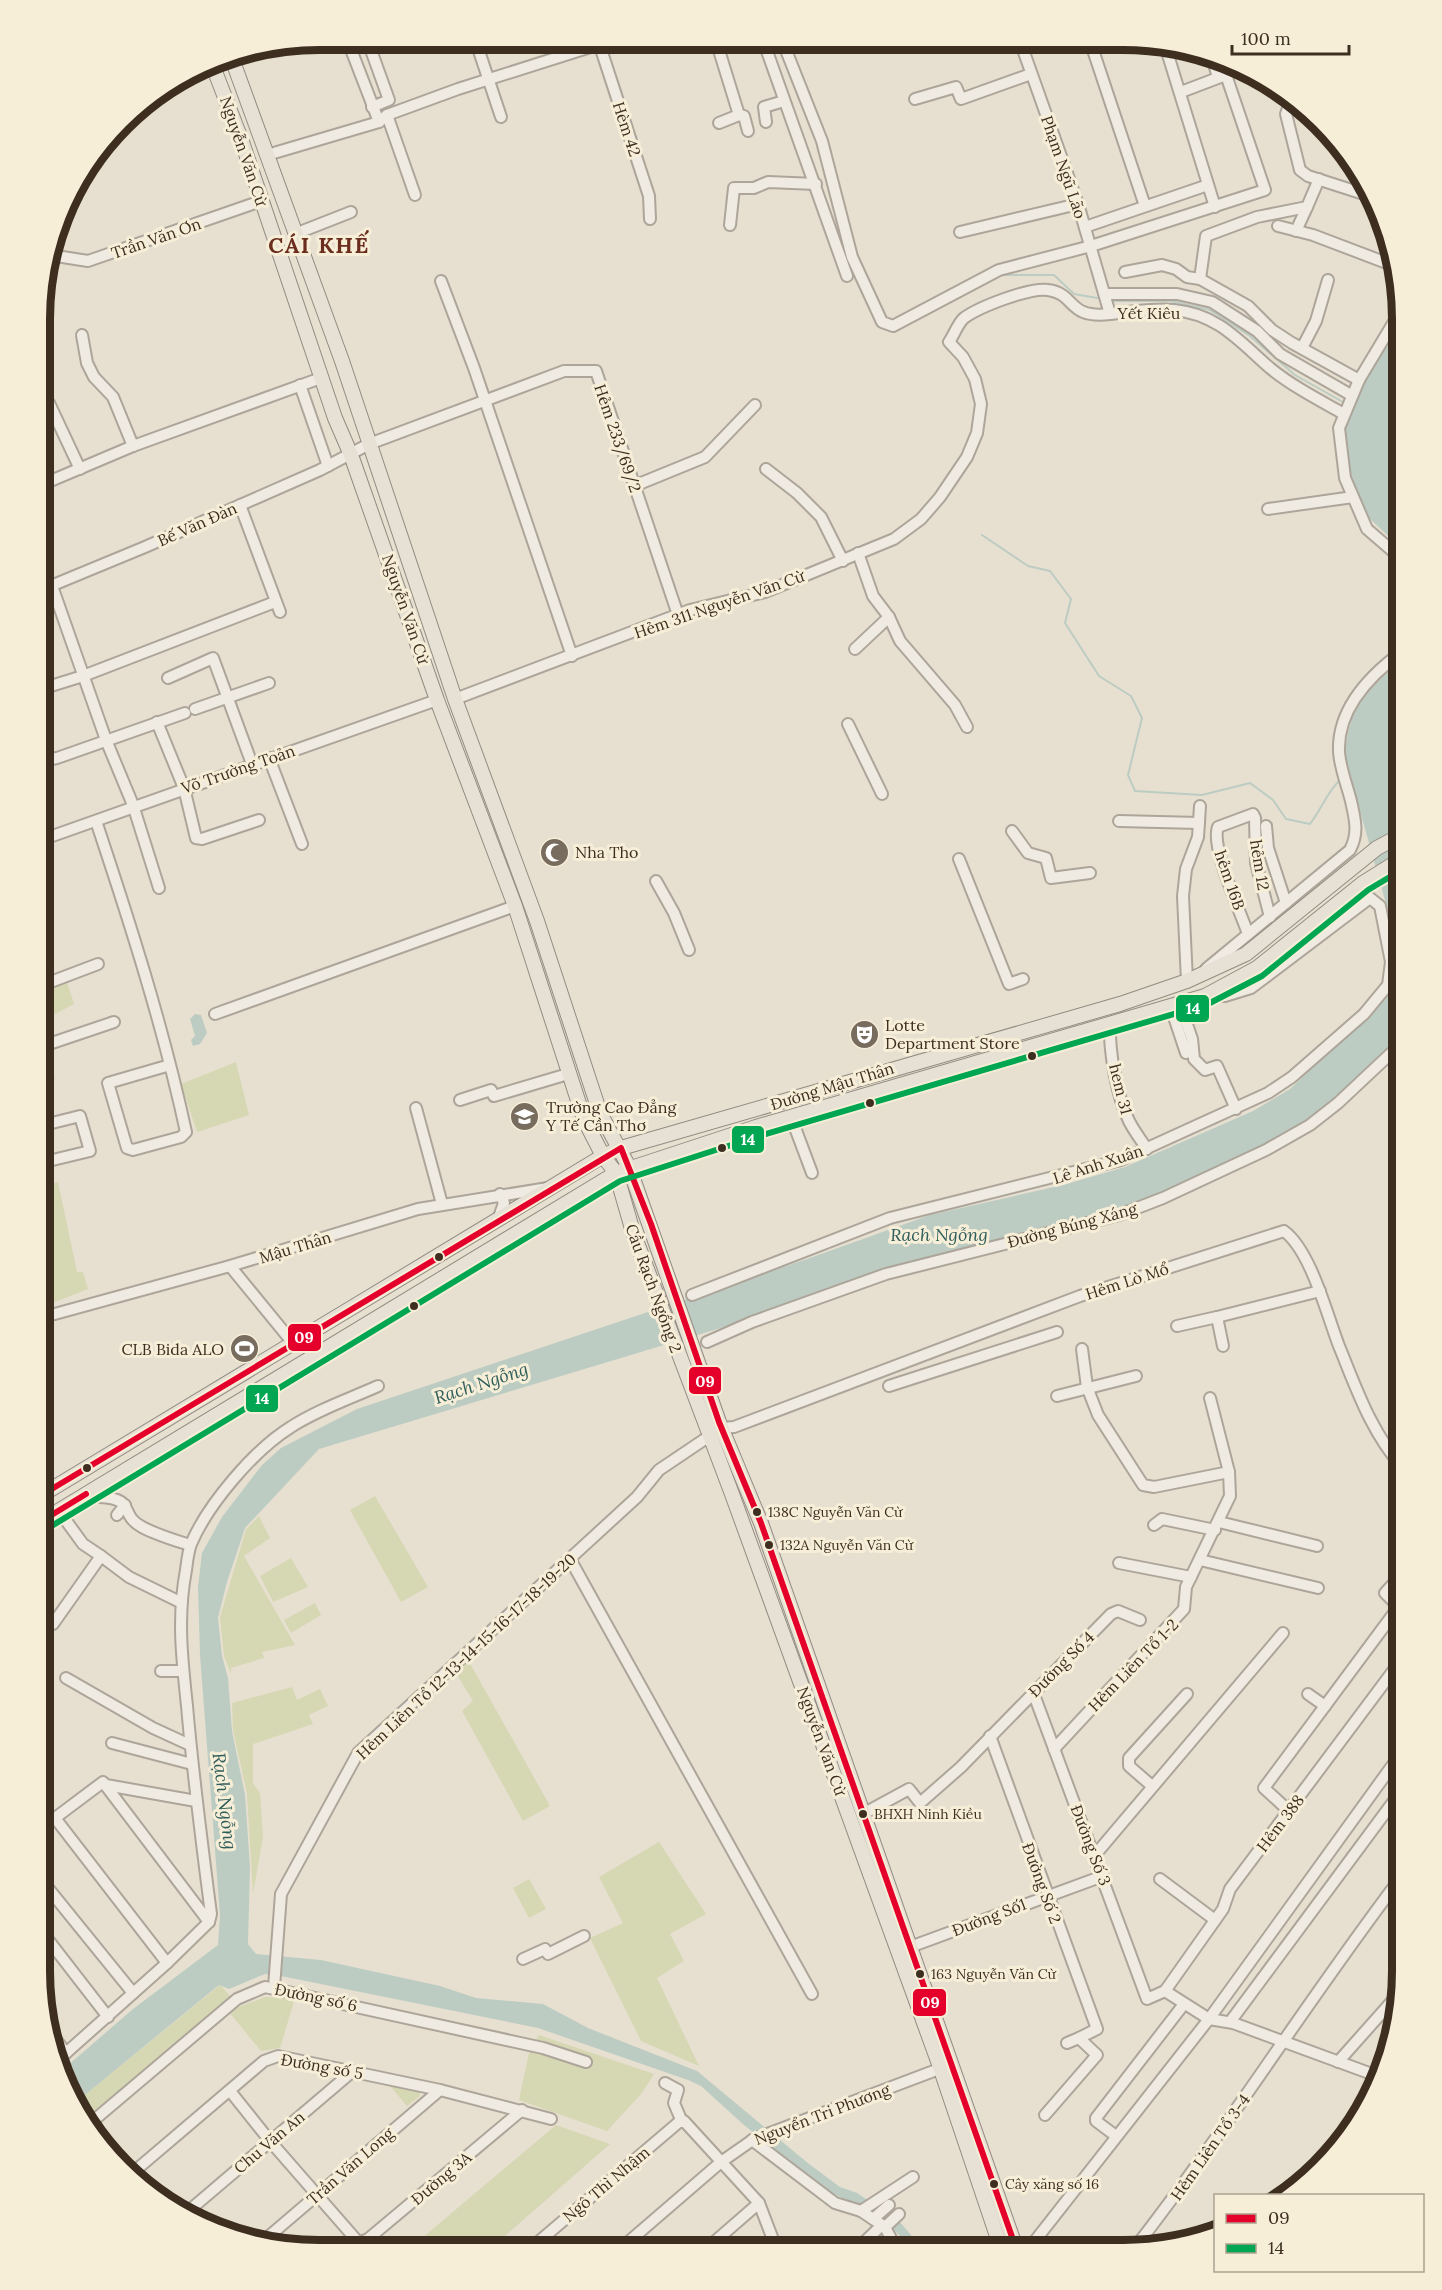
<svg xmlns="http://www.w3.org/2000/svg" width="1442" height="2290" font-family="Lora,serif">
<style>
.green{fill:#d6d7b3}
.water{fill:#bcccc2}
.lines{fill:none;stroke-linecap:round;stroke-linejoin:round}
.stream{stroke:#bcccc2;stroke-width:2}
.minor-casing{stroke:#ada599;stroke-width:14}
.major-casing{stroke:#928b80;stroke-width:16}
.minor{stroke:#efebe3;stroke-width:10}
.major{stroke:#e6e1d4;stroke-width:14}
.bus-1-casing{stroke:#f7eed8;stroke-width:10}
.bus-2-casing{stroke:#f7eed8;stroke-width:10}
.bus-1{stroke:#e4002b;stroke-width:6}
.bus-2{stroke:#00a651;stroke-width:6}
.bus-dot{fill:#3d2e20;stroke:#f7eed8;stroke-width:2}
.labels{text-anchor:middle;dominant-baseline:central;stroke-width:6;stroke-linejoin:round;paint-order:stroke}
.bus-label{font-size:14px;fill:#3d2e20;stroke:#f7eed8;text-anchor:start}
.street-label{font-size:16px;fill:#3d2e20;stroke:#f7eed8}
.poi-label{font-size:16px;fill:#3d2e20;stroke:#f7eed8;text-anchor:start}
.water-label{font-size:18px;font-style:italic;fill:#2f5d5a;stroke:#f7eed8}
.district-label{font-size:22px;font-weight:bold;letter-spacing:1.5px;fill:#6b2e1e;stroke:#f7eed8}
.rim{fill:none;stroke:#3d2e20;stroke-width:8}
.line-badge{stroke:#f7eed8;stroke-width:2}
.badge-label{font-size:16px;text-anchor:middle;font-weight:bold;fill:#fff}
</style>
<rect width="100%" height="100%" fill="#e7e0d1"/>
<g class="green">
<path d="M67 982 74 1004 53 1015 45 991Z"/>
<path d="M236 1062 249 1115 197 1132 181 1084Z"/>
<path d="M53 1073 55 1079 48 1082 52 1099 41 1102 40 1075Z"/>
<path d="M58 1182 77 1272H83L88 1289 52 1303 40 1259V1187Z"/>
<path d="M375 1496 428 1587 401 1602 350 1510Z"/>
<path d="M259 1516 270 1538 244 1556 295 1645 262 1652 264 1658 231 1668V1674L224 1656 220 1617 246 1529Z"/>
<path d="M291 1558 308 1587 273 1602 260 1576Z"/>
<path d="M315 1603 321 1615 291 1633 284 1620Z"/>
<path d="M467 1658 550 1806 523 1821 462 1711 473 1701 454 1670Z"/>
<path d="M292 1687 297 1700 320 1689 328 1706 309 1715 313 1724 253 1744V1783L260 1793 263 1837 253 1894 247 1794 233 1730 232 1703Z"/>
<path d="M659 1842 706 1914 670 1934 684 1961 657 1978 699 2066 641 2041 590 1938 623 1923 599 1877Z"/>
<path d="M529 1879 546 1909 529 1918 513 1888Z"/>
<path d="M220 1985 232 1998 85 2122 75 2103Z"/>
<path d="M265 1997 295 1998 280 2048 261 2051 228 2011Z"/>
<path d="M539 2035 654 2074 642 2093 607 2131 519 2100 529 2053Z"/>
<path d="M389 2085 419 2090 420 2096 407 2106Z"/>
<path d="M556 2125 610 2144 490 2249H409Z"/>
</g>
<g class="water">
<path d="M1402 315 1403 318V550L1368 517 1349 473 1345 424 1348 405Z"/>
<path d="M1403 659V740L1390 795 1403 823V1037L1330 1107 1301 1128 1135 1206 817 1296 724 1327 319 1449 245 1528 227 1582 218 1618 222 1656 228 1678 232 1731 245 1795 250 1867 248 1944 256 1954 321 1960 440 1986 476 1998 543 2004 588 2028 697 2071 809 2164 840 2187 857 2193 899 2221 924 2250H914L881 2217 822 2188 744 2125 701 2086 688 2080 538 2028 286 1977 265 1974 229 1989 219 1985 75 2103 59 2073 133 2009 218 1945 220 1915 200 1655 198 1587 202 1553 222 1517 262 1465 281 1448 357 1409 807 1259 930 1215 1063 1185 1125 1167 1253 1111 1290 1089 1381 1003 1390 987 1394 970 1388 911 1345 757C1347 708 1368 689 1403 659Z"/>
<path d="M195 1014 201 1015 207 1033 200 1044 193 1046 191 1040 195 1036 190 1019Z"/>
</g>
<g class="lines">
<g class="stream">
<path d="M1000 275H1054L1074 294 1103 299"/>
<path d="M1112 301H1171L1210 310 1250 336 1295 375 1343 402"/>
<path d="M982 535 1028 566 1050 571 1071 599 1065 623 1099 676 1131 696 1142 718 1128 775 1135 791 1202 795 1250 783 1273 800 1286 819 1310 824C1321 810 1328 790 1341 779"/>
</g>
<defs>
<g id="minor">
<path d="M367 39 389 100 372 107"/>
<path d="M475 39 501 117"/>
<path d="M598 40 649 196 650 219"/>
<path d="M763 40 847 276"/>
<path d="M782 40 822 141 852 257 882 322 893 326 999 270 1091 246 1265 190 1226 75"/>
<path d="M1020 41 1078 204 1110 314C1131 312 1153 308 1174 310 1218 314 1240 342 1270 368 1292 386 1319 400 1344 414"/>
<path d="M1090 41 1145 206"/>
<path d="M1164 42 1215 207"/>
<path d="M722 46 753 40"/>
<path d="M1211 55 1218 77"/>
<path d="M1181 92 1244 68"/>
<path d="M1294 97H1292L1286 114 1300 170 1308 176 1367 195 1369 190"/>
<path d="M915 99 956 87 961 99 1031 74"/>
<path d="M387 115 415 195"/>
<path d="M739 115 744 116 748 131"/>
<path d="M379 122 387 115 458 89 600 44"/>
<path d="M766 122 764 107 784 101"/>
<path d="M719 123 739 115 718 47 722 46 720 40"/>
<path d="M267 155 379 122 347 39"/>
<path d="M730 225 734 188H754L768 182 816 184"/>
<path d="M1278 226 1313 235 1392 265"/>
<path d="M1085 227 1208 185"/>
<path d="M1296 231 1307 207"/>
<path d="M960 232 1078 204"/>
<path d="M295 234 351 212"/>
<path d="M50 255 88 261 261 201"/>
<path d="M1125 272 1162 265 1176 269 1187 277 1200 279 1248 306 1272 330 1292 343 1359 380"/>
<path d="M1200 279 1206 236 1257 217 1307 207 1319 179"/>
<path d="M441 281 474 368 572 656"/>
<path d="M1106 294H1177L1212 302 1257 331 1280 354 1351 395"/>
<path d="M1401 310 1359 380 1339 428 1345 478 1367 529 1403 560"/>
<path d="M82 335 87 363 94 377 113 397 133 446"/>
<path d="M1302 348 1316 321 1328 280"/>
<path d="M300 385 328 466"/>
<path d="M49 403 80 469"/>
<path d="M766 469 797 493 821 517 843 561"/>
<path d="M41 485 133 446 321 378"/>
<path d="M634 486 705 457 755 405"/>
<path d="M240 505 280 612"/>
<path d="M1268 509 1353 497"/>
<path d="M858 553 873 596 889 617"/>
<path d="M52 586 106 740 133 805 159 888"/>
<path d="M41 590 145 547 320 470 369 444 564 371H596L678 615"/>
<path d="M855 649 889 617 900 641 955 705 967 727"/>
<path d="M168 678 213 658 252 764"/>
<path d="M41 689 83 676 275 602"/>
<path d="M455 699 690 610 765 592 894 539 921 519 940 497 967 457 977 433 981 404 975 379 963 357 949 342C954 335 958 323 964 318 979 307 1030 287 1048 290 1077 294 1066 319 1110 314"/>
<path d="M195 709 269 683"/>
<path d="M157 722 184 788 196 838 202 839 259 820"/>
<path d="M848 724 882 794"/>
<path d="M269 758 302 844"/>
<path d="M41 761 57 758 185 713"/>
<path d="M96 821C130 923 163 1026 186 1132L181 1137 133 1150 127 1148 108 1083 170 1065"/>
<path d="M1119 821 1199 823"/>
<path d="M1266 826 1268 848 1286 903"/>
<path d="M1012 831 1028 853 1046 858 1051 878 1090 873"/>
<path d="M41 840 437 700"/>
<path d="M959 859 1009 984 1023 979"/>
<path d="M656 881 674 913 689 950"/>
<path d="M1248 934C1241 913 1210 846 1218 827L1253 814 1255 818 1256 863 1270 917"/>
<path d="M1206 969 1350 850C1359 833 1355 819 1351 801 1347 785 1340 768 1339 752 1337 708 1370 675 1403 651"/>
<path d="M1187 981 1183 896 1186 869 1198 837 1200 806"/>
<path d="M40 986 98 964"/>
<path d="M1180 1004 1192 1039 1194 1059 1205 1070 1217 1066 1236 1109"/>
<path d="M1171 1008 1186 1053"/>
<path d="M215 1014 515 906"/>
<path d="M1110 1025C1109 1052 1117 1097 1129 1121 1134 1131 1141 1140 1147 1149"/>
<path d="M40 1047 114 1022"/>
<path d="M460 1100 491 1090 494 1096 568 1074"/>
<path d="M416 1108 442 1204"/>
<path d="M791 1117 812 1173"/>
<path d="M40 1163 90 1151 80 1116 40 1126"/>
<path d="M498 1220 504 1203 500 1194"/>
<path d="M230 1266 293 1343"/>
<path d="M692 1295 890 1218 1121 1160 1268 1093 1292 1077 1364 1014 1388 985 1391 962 1380 906 1370 898 1251 988 1225 996H1205"/>
<path d="M1217 1317 1320 1291"/>
<path d="M40 1318 230 1266 418 1209 548 1188"/>
<path d="M1177 1326 1217 1317 1223 1346"/>
<path d="M707 1342 752 1322 886 1274 1119 1215 1163 1198 1266 1150 1310 1125 1338 1103 1403 1042"/>
<path d="M1082 1349 1087 1387 1098 1415 1143 1485 1154 1487 1229 1472"/>
<path d="M889 1386 1057 1332"/>
<path d="M1057 1396 1136 1376"/>
<path d="M721 1428 734 1427 1080 1296 1284 1231C1311 1251 1327 1315 1339 1346 1357 1390 1371 1432 1403 1468"/>
<path d="M93 1490 100 1497C137 1499 118 1514 142 1527 157 1535 174 1540 190 1545"/>
<path d="M117 1515 125 1505"/>
<path d="M1219 1522 1317 1546"/>
<path d="M1154 1525 1162 1519 1215 1530"/>
<path d="M101 1556 129 1577 180 1602"/>
<path d="M570 1559 812 1994"/>
<path d="M1200 1560 1318 1588"/>
<path d="M1119 1563 1191 1577"/>
<path d="M53 1624 101 1556 83 1544 59 1511"/>
<path d="M161 1671H183"/>
<path d="M66 1678 153 1728 190 1745"/>
<path d="M1033 1692 1147 1999 1165 1991 1223 1909 1230 1889 1402 1659"/>
<path d="M1308 1694 1325 1706 1397 1609V1605L1385 1593 1403 1573"/>
<path d="M990 1736 1097 2029 1079 2038 1097 2055 1045 2115"/>
<path d="M112 1743 192 1764"/>
<path d="M1054 1749 1184 1609 1186 1587 1230 1496 1229 1472 1210 1398"/>
<path d="M106 1785 196 1801"/>
<path d="M1152 1786 1129 1766V1758L1187 1694"/>
<path d="M1289 1811 1264 1788 1325 1706"/>
<path d="M863 1814 909 1789 920 1803 961 1767 1111 1614 1118 1611 1140 1620"/>
<path d="M1095 1855 1283 1633"/>
<path d="M39 1877 133 1993"/>
<path d="M1160 1879 1215 1920"/>
<path d="M39 1928 108 2017"/>
<path d="M910 1947 1103 1876"/>
<path d="M523 1959 545 1949 548 1954 584 1936"/>
<path d="M167 1963 55 1818 103 1782 209 1922"/>
<path d="M274 1987 281 1894 358 1753 637 1497 659 1470 708 1437"/>
<path d="M1165 1991 1209 2019 1233 2023 1380 2077"/>
<path d="M1230 2022 1402 1790"/>
<path d="M51 2033 66 2053"/>
<path d="M1067 2043 1079 2038"/>
<path d="M57 2061 167 1963 209 1922 211 1914C202 1845 193 1776 187 1706 182 1659 177 1617 186 1570 187 1562 188 1552 191 1544 208 1504 254 1450 291 1427 317 1410 349 1399 378 1386"/>
<path d="M1338 2062 1402 1990"/>
<path d="M665 2083 678 2090 674 2103 682 2122"/>
<path d="M230 2091 270 2141 359 2243 368 2239 522 2110"/>
<path d="M87 2126 237 1999 265 1987 543 2048 586 2062"/>
<path d="M1116 2136 1096 2121V2118L1184 2004"/>
<path d="M752 2140 835 2203 861 2211"/>
<path d="M130 2175 264 2061 278 2056 440 2090 551 2119"/>
<path d="M185 2214 353 2071"/>
<path d="M873 2219 889 2205"/>
<path d="M885 2227 899 2214"/>
<path d="M261 2243 440 2090"/>
<path d="M530 2249 679 2122 684 2121 759 2203 777 2250"/>
<path d="M1134 2249C1228 2128 1309 1998 1402 1876"/>
<path d="M619 2250 721 2162 754 2139 947 2066"/>
<path d="M705 2250 759 2203"/>
<path d="M856 2250 882 2225"/>
<path d="M897 2250 885 2227 861 2211 913 2177"/>
<path d="M1027 2251 1209 2019 1402 1752"/>
</g>
<g id="major">
<path d="M231 56 342 361 455 699 537 921 600 1113 629 1167 719 1422 761 1523 1017 2251"/>
<path d="M211 61 241 139 335 418 351 455 437 700 515 906 584 1119 603 1156 616 1173 633 1232 732 1494 939 2064 1002 2251"/>
<path d="M40 1496 603 1156 621 1148 1120 1004 1187 981 1246 954 1377 848 1403 834"/>
<path d="M40 1522 616 1173 756 1127 1205 996 1257 968 1363 883 1403 858"/>
</g>
</defs>
<use href="#minor" class="minor-casing"/>
<use href="#major" class="major-casing"/>
<use href="#minor" class="minor"/>
<use href="#major" class="major"/>
<defs>
<g id="bus-1">
<path d="M40 1496 621 1148 651 1224 719 1422 761 1523 1017 2251"/>
<path d="M40 1522 86 1494"/>
</g>
<path id="bus-2" d="M45 1530 620 1181 759 1136 1208 1004 1262 976 1368 890 1403 869"/>
</defs>
<use href="#bus-1" class="bus-1-casing"/>
<use href="#bus-2" class="bus-2-casing"/>
<use href="#bus-1" class="bus-1"/>
<use href="#bus-2" class="bus-2"/>
</g>
<defs>
<symbol id="mosque-disc" viewBox="-11 -11 22 22"><circle r="9.5" fill="#786c5e" stroke="#f7eed8"/><path d="M3.5-4.9A6 6 0 1 0 3.5 4.9A5 5 0 1 1 3.5-4.9Z" fill="#fff"/></symbol>
<symbol id="theatre-disc" viewBox="-11 -11 22 22"><circle r="9.5" fill="#786c5e" stroke="#f7eed8"/><path d="M-5-5.5Q0-4 5-5.5V0Q5 5 0 6Q-5 5-5 0ZM-3.3-2.5H-1v1.5H-3.3ZM1-2.5H3.3v1.5H1ZM-2.8 1Q0 5.5 2.8 1Z" fill="#fff"/></symbol>
<symbol id="university-disc" viewBox="-11 -11 22 22"><circle r="9.5" fill="#786c5e" stroke="#f7eed8"/><path d="M0-5L7-2L0 1L-7-2ZM-4 1L0 2.5L4 1V4Q0 6-4 4Z" fill="#fff"/></symbol>
<symbol id="stadium-disc" viewBox="-11 -11 22 22"><circle r="9.5" fill="#786c5e" stroke="#f7eed8"/><path d="M0-5a6.5 5 0 1 0 0 10a6.5 5 0 1 0 0-10ZM-3.5-1.8h7v3.6h-7Z" fill="#fff"/></symbol>
</defs>
<g fill-rule="evenodd">
<use href="#mosque-disc" x="538" y="836" width="33" height="33"/>
<use href="#theatre-disc" x="848" y="1018" width="33" height="33"/>
<use href="#university-disc" x="508" y="1100" width="33" height="33"/>
<use href="#stadium-disc" x="228" y="1332" width="33" height="33"/>
</g>
<g class="bus-dot">
<circle cx="1032" cy="1056" r="5"/>
<circle cx="870" cy="1103" r="5"/>
<circle cx="722" cy="1148" r="5"/>
<circle cx="439" cy="1257" r="5"/>
<circle cx="414" cy="1306" r="5"/>
<circle cx="87" cy="1468" r="5"/>
<circle cx="757" cy="1512" r="5"/>
<circle cx="769" cy="1545" r="5"/>
<circle cx="863" cy="1814" r="5"/>
<circle cx="920" cy="1974" r="5"/>
<circle cx="994" cy="2184" r="5"/>
</g>
<g class="labels">
<g class="bus-label">
<text x="768" y="1512">138C Nguyễn Văn Cừ</text>
<text x="780" y="1545">132A Nguyễn Văn Cừ</text>
<text x="874" y="1814">BHXH Ninh Kiều</text>
<text x="931" y="1974">163 Nguyễn Văn Cừ</text>
<text x="1005" y="2184">Cây xăng số 16</text>
</g>
<g class="street-label">
<text transform="translate(627 129) rotate(72)">Hèm 42</text>
<text transform="translate(244 151) rotate(71)">Nguyễn Văn Cừ</text>
<text transform="translate(1064 167) rotate(71)">Phạm Ngũ Lão</text>
<text transform="translate(156 238) rotate(-19)">Trần Văn Ơn</text>
<text x="1149" y="313">Yết Kiêu</text>
<text transform="translate(618 438) rotate(71)">Hẻm 233/69/2</text>
<text transform="translate(197 524) rotate(-24)">Bế Văn Đàn</text>
<text transform="translate(719 604) rotate(-19)">Hẻm 311 Nguyễn Văn Cừ</text>
<text transform="translate(406 609) rotate(71)">Nguyễn Văn Cừ</text>
<text transform="translate(238 769) rotate(-19)">Võ Trường Toản</text>
<text transform="translate(1260 865) rotate(81)">hẻm 12</text>
<text transform="translate(1230 880) rotate(71)">hẻm 16B</text>
<text transform="translate(832 1086) rotate(-17)">Đường Mậu Thân</text>
<text transform="translate(1121 1089) rotate(76)">hem 31</text>
<text transform="translate(1098 1164) rotate(-18)">Lê Anh Xuân</text>
<text transform="translate(1072 1225) rotate(-15)">Đường Búng Xáng</text>
<text transform="translate(295 1247) rotate(-17)">Mậu Thân</text>
<text transform="translate(1127 1281) rotate(-18)">Hẻm Lò Mổ</text>
<text transform="translate(654 1288) rotate(70)">Cầu Rạch Ngổng 2</text>
<text transform="translate(466 1656) rotate(-43)">Hẻm Liên Tổ 12-13-14-15-16-17-18-19-20</text>
<text transform="translate(1061 1664) rotate(-45)">Đường Số 4</text>
<text transform="translate(1133 1665) rotate(-46)">Hẻm Liên Tổ 1-2</text>
<text transform="translate(822 1741) rotate(70)">Nguyễn Văn Cừ</text>
<text transform="translate(1280 1823) rotate(-53)">Hẻm 388</text>
<text transform="translate(1091 1845) rotate(69)">Đường Số 3</text>
<text transform="translate(1042 1883) rotate(70)">Đường Số 2</text>
<text transform="translate(989 1917) rotate(-21)">Đường Số1</text>
<text transform="translate(316 1997) rotate(12)">Đường số 6</text>
<text transform="translate(322 2066) rotate(10)">Đường số 5</text>
<text transform="translate(822 2114) rotate(-21)">Nguyển Tri Phương</text>
<text transform="translate(269 2142) rotate(-40)">Chu Văn An</text>
<text transform="translate(1210 2147) rotate(-55)">Hẻm Liên Tổ 3-4</text>
<text transform="translate(350 2166) rotate(-41)">Trần Văn Long</text>
<text transform="translate(441 2178) rotate(-40)">Đường 3A</text>
<text transform="translate(606 2184) rotate(-40)">Ngô Thì Nhậm</text>
</g>
<g class="poi-label">
<text x="575" y="852">Nha Tho</text>
<text x="885" y="1025">Lotte<tspan x="885" dy="18">Department Store</tspan></text>
<text x="546" y="1107">Trường Cao Đẳng<tspan x="546" dy="18">Y Tế Cần Thơ</tspan></text>
<text x="224" y="1349" text-anchor="end">CLB Bida ALO</text>
</g>
<g class="water-label">
<text x="939" y="1234">Rạch Ngỗng</text>
<text transform="translate(481 1383) rotate(-18)">Rạch Ngỗng</text>
<text transform="translate(225 1801) rotate(83)">Rạch Ngỗng</text>
</g>
<g class="district-label">
<text x="319" y="245">CÁI KHẾ</text>
</g>
</g>
<path d="M0 0H1442V2290H0ZM319 50H1123A269 269 0 0 1 1392 319V1971A269 269 0 0 1 1123 2240H319A269 269 0 0 1 50 1971V319A269 269 0 0 1 319 50Z" fill="#f7eed8" fill-rule="evenodd"/>
<path class="rim" d="M319 50H1123A269 269 0 0 1 1392 319V1971A269 269 0 0 1 1123 2240H319A269 269 0 0 1 50 1971V319A269 269 0 0 1 319 50Z"/>
<g class="line-badge">
<rect x="1175" y="994" width="35" height="29" rx="6" fill="#00a651"/>
<rect x="731" y="1125" width="34" height="29" rx="6" fill="#00a651"/>
<rect x="287" y="1323" width="35" height="29" rx="6" fill="#e4002b"/>
<rect x="688" y="1366" width="34" height="29" rx="6" fill="#e4002b"/>
<rect x="245" y="1384" width="34" height="29" rx="6" fill="#00a651"/>
<rect x="912" y="1988" width="35" height="29" rx="6" fill="#e4002b"/>
</g>
<g class="badge-label">
<text x="1193" y="1014">14</text>
<text x="748" y="1145">14</text>
<text x="304" y="1343">09</text>
<text x="705" y="1387">09</text>
<text x="262" y="1404">14</text>
<text x="930" y="2008">09</text>
</g>
<rect x="1214" y="2194" width="210" height="78" fill="#f7eed8" stroke="#ada18e" stroke-width="1.5"/>
<rect x="1226" y="2214" width="30" height="9" fill="#e4002b" stroke="#ada18e" stroke-width="1.5"/>
<text x="1268" y="2224" font-size="18" fill="#3d2e20">09</text>
<rect x="1226" y="2244" width="30" height="9" fill="#00a651" stroke="#ada18e" stroke-width="1.5"/>
<text x="1268" y="2254" font-size="18" fill="#3d2e20">14</text>
<path d="M1232 45v9h117v-9" fill="none" stroke="#3d2e20" stroke-width="3"/>
<text x="1241" y="45" font-size="18" fill="#3d2e20" stroke="#f7eed8" stroke-width="4.5" paint-order="stroke">100 m</text>
</svg>
